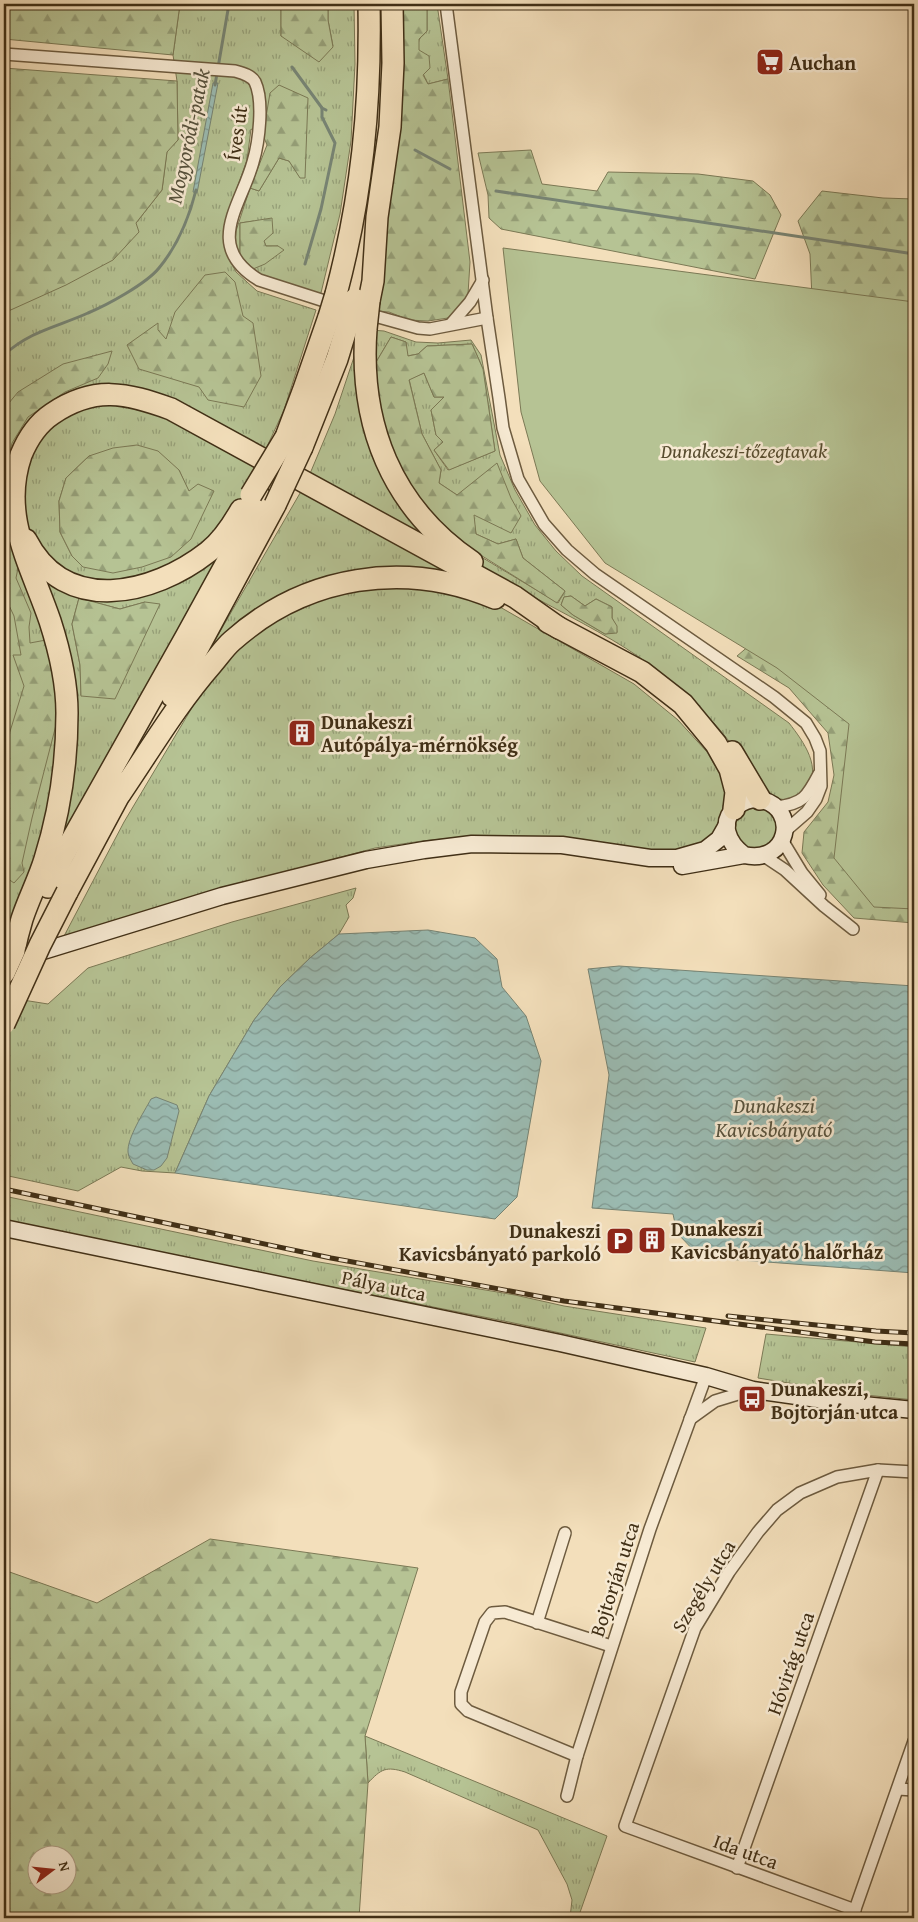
<svg xmlns="http://www.w3.org/2000/svg" width="918" height="1922" font-family="'Gentium Book Plus',serif">
<style>
.grass{fill:url(#grass-tufts);stroke:#7b7955;fill-rule:evenodd}
.forest{fill:url(#forest-firs);stroke:#7b7955;fill-rule:evenodd}
.park{fill:#b6c394;stroke:#7b7955}
.water{fill:url(#water-waves);stroke:#778474}
.lines{fill:none;stroke-linecap:round;stroke-linejoin:round}
.stream{stroke:#778474;stroke-width:3}
.street-casing{stroke:#6d5b3f;stroke-width:14}
.secondary-casing{stroke:#402f16;stroke-width:19}
.highway-casing{stroke:#402f16;stroke-width:24}
.street{stroke:#f7ead3;stroke-width:11}
.secondary{stroke:#f7ead3;stroke-width:16}
.highway{stroke:#f3dfbb;stroke-width:21}
.rail-casing{stroke:#402f16;stroke-width:5}
.rail{stroke:#f7ead3;stroke-width:3;stroke-dasharray:9;stroke-linecap:butt}
.highway-bridge-casing{stroke:#402f16;stroke-width:24;stroke-linecap:butt}
.highway-bridge{stroke:#f3dfbb;stroke-width:21}
.labels{text-anchor:middle;dominant-baseline:central;stroke-width:5;stroke-linejoin:round;paint-order:stroke}
.poi-label{font-size:20px;font-weight:bold;fill:#402f16;stroke:#f7ead3;text-anchor:start}
.street-label{font-size:20px;fill:#402f16;stroke:#f7ead3}
.park-label{font-size:20px;font-style:italic;fill:#584d2f;stroke:#f7ead3}
.water-label{font-size:21px;font-style:italic;fill:#57523d;stroke:#f7ead3}
</style>
<defs>
<pattern id="grass-tufts" width="24" height="20" patternUnits="userSpaceOnUse" patternTransform="scale(1.25)"><rect width="24" height="20" fill="#b6c394"/><path d="M3 7l-1-3M5 7V3M7 7l1-3M15 17l-1-3M17 17v-4M19 17l1-3" fill="none" stroke="#959f78"/></pattern>
<pattern id="forest-firs" width="22" height="20" patternUnits="userSpaceOnUse" patternTransform="scale(1.25)"><rect width="22" height="20" fill="#b6c394"/><path d="M5 1l3.5 6h-7zM16 11l3.5 6h-7z" fill="#959f78"/></pattern>
<pattern id="water-waves" width="16" height="10" patternUnits="userSpaceOnUse" patternTransform="scale(1.25)"><rect width="16" height="10" fill="#9bbcb3"/><path d="M0 5q4-4 8 0t8 0" fill="none" stroke="#809991"/></pattern>
</defs>
<rect width="100%" height="100%" fill="#f3dfbb"/>
<filter id="stains"><feTurbulence type="fractalNoise" baseFrequency=".004" numOctaves="4"/><feColorMatrix values="0 0 0 0 .2 0 0 0 0 .09 0 0 0 0 .02 0 0 0 .5 -.17"/></filter>
<radialGradient id="worn" r=".72"><stop offset=".6" stop-color="#630" stop-opacity="0"/><stop offset="1" stop-color="#630" stop-opacity=".3"/></radialGradient>
<g class="grass">
<path d="M180 4H281V36L333 46 328 20V4H354L355 64 351 141 340 214 320 297 277 285 243 265 235 244 236 231 250 188 259 191 279 158 289 161 300 177 266 122 263 135 251 129 247 160 226 219 224 233 229 258 236 272 257 291 316 310 284 410 264 453 99 389 15 455 45 621 63 738 39 863 4 936V313L136 223 162 190 167 151 178 140 177 81 173 55ZM254 221 266 246H278L240 255V223Z"/>
<path d="M427 4H437L448 79 428 84C422 73 415 53 419 40 420 37 425 34 427 31Z"/>
<path d="M371 330 384 331 416 342 438 343 471 340 481 355 500 455 515 490 535 525 556 551 582 576 789 723C803 741 824 769 805 791 800 796 796 800 789 800 763 800 752 775 740 756 732 745 723 733 714 723 691 699 666 676 639 657 571 610 470 576 419 511 388 471 372 422 368 372 367 358 370 343 371 330ZM391 337 406 342 407 356 418 354 427 346 472 344 483 369 495 451 448 470 434 450 443 442 436 435 431 410 445 397H434L424 373 409 379 422 434 441 470 439 483 457 495 473 515 476 534 498 544 516 539 523 558 565 591 558 603 483 558 444 532 407 486 389 448 374 400 372 369ZM571 596 585 606 596 599 612 607V618L616 626 617 632 605 634 573 615 561 605 564 597Z"/>
<path d="M356 351 449 552 309 476 335 414Z"/>
<path d="M115 402 161 414 261 465 233 514 205 547 138 582 75 579 35 546 20 510 31 450 53 423 77 410ZM89 456 179 470 189 492 72 556 60 532 59 501 66 478Z"/>
<path d="M303 488 470 579 363 572 207 654Z"/>
<path d="M227 541 60 844 74 736 37 565 105 597ZM79 598 120 609 145 602 81 695 80 665 72 624Z"/>
<path d="M393 583 493 603 634 684 678 720 707 752 727 787 728 799 719 830 705 844 672 853 473 836 422 841 375 848 282 873 63 938 124 822 212 674 266 623 334 592Z"/>
<circle cx="756" cy="828" r="21"/>
<path d="M356 888 353 898 346 905 349 917 339 934 310 958 280 987 254 1020 209 1096 175 1173 142 1171 121 1167 78 1191 4 1175V997L48 1004 88 968 232 922Z"/>
<path d="M4 1196 313 1261 515 1295 564 1306 706 1328 695 1362 509 1322 4 1222Z"/>
<path d="M766 1334 914 1347V1400L856 1394 758 1378Z"/>
<path d="M365 1736 607 1836 578 1918H570L572 1900 567 1884 538 1830 405 1772C386 1766 381 1769 368 1783Z"/>
</g>
<g class="forest">
<path d="M4 4H180L173 55 4 39Z"/>
<path d="M281 4H328V20L333 47 319 62 281 36Z"/>
<path d="M402 4H427V31L419 39V50L429 56 430 68 423 75 428 84 448 79 470 262 468 294 460 308 448 318 428 321 409 320 389 312 374 311Z"/>
<path d="M4 68 177 81 178 140 167 152 162 190 136 223 139 232 113 260 66 285 4 313Z"/>
<path d="M279 85 308 98 305 178H300L289 161 279 158 259 191 250 188 267 145 263 135 270 93Z"/>
<path d="M531 150 542 184 597 191 608 172 698 174 753 181 770 195 781 215 755 279 501 229 489 218 488 195 478 153Z"/>
<path d="M822 191 883 198 914 199V302L812 298 810 254 798 221Z"/>
<path d="M272 218 273 233 264 241 266 246H278L284 250 265 264 253 269 240 255V223Z"/>
<path d="M225 272 235 282 243 316 253 323 261 376 244 407 208 400 199 387 139 369 127 345 158 323V330L166 339 175 312 205 275Z"/>
<path d="M391 337 406 342 408 356 418 354 427 346 472 344 483 369 495 451 449 470 434 450 443 442 436 435 431 410 444 397H434L424 373 409 380 422 434 441 470 439 483 457 495 497 463 511 498 521 516 511 533 474 515 476 534 498 544 516 539 523 558 565 591 557 603 444 532 407 486 389 448 372 369Z"/>
<path d="M112 351 108 364 98 378 65 392 28 417 12 443 4 477V409L18 392 63 364Z"/>
<path d="M137 445 158 451 179 470 189 491 198 484 214 491 191 539 171 557 142 567 113 573 83 567 72 556 60 532 59 501 66 478 89 456 113 448Z"/>
<path d="M4 529 19 563 16 578 31 613 29 627 30 643 46 640 55 673 56 725 32 818 22 863 24 872 14 883 4 876V751L24 686 13 655H21L14 616 4 595Z"/>
<path d="M914 541V923L854 918 823 885 802 853 804 832 828 802 834 775 828 733 789 688 737 656 818 587Z"/>
<path d="M571 596 585 606 596 599 612 607V618L617 626V633L605 634 573 615 561 605 564 597Z"/>
<path d="M79 598 120 609 145 602 160 604 115 699 81 696 80 665 72 624Z"/>
<path d="M210 1539 418 1568 365 1736 368 1783 359 1918H4V1570L97 1603ZM38 1854H68V1884H38Z"/>
</g>
<path class="park" d="M503 248 914 302V909L874 907 834 858 849 724 777 668 605 563 540 481 521 412Z"/>
<g class="water">
<path d="M213 83H218L197 193 193 192Z"/>
<path d="M428 930 475 938 497 959 502 987 526 1016 541 1061 517 1197 495 1219 175 1173 209 1096 254 1020 280 987 310 958 339 934Z"/>
<path d="M619 966 914 986V1273L700 1257 677 1233 673 1214 592 1208 609 1075 588 969Z"/>
<path d="M156 1097 177 1105 179 1111 167 1158 161 1166 154 1170H147L133 1164C131 1160 128 1156 128 1152 127 1138 144 1112 151 1099Z"/>
</g>
<g class="lines">
<g class="stream">
<path d="M240 4 241 5"/>
<path d="M292 67 322 108 326 110"/>
<path d="M215 85 229 4"/>
<path d="M415 150 450 169"/>
<path d="M496 191 914 254"/>
<path d="M305 264 321 209 335 143 322 117V108"/>
<path d="M4 355C30 331 57 327 88 313 107 305 146 284 159 268 178 245 189 218 196 190"/>
</g>
<defs>
<g id="street">
<path d="M446 4 487 318 499 398 503 428 518 479 544 524 567 550 595 574 774 697 806 723 815 738 820 751 821 786 816 799 807 812 784 832"/>
<path d="M4 54 235 71C242 73 251 75 255 82 264 101 259 142 253 162 241 206 203 246 259 280L337 305"/>
<path d="M364 313 418 328 430 329 487 318"/>
<path d="M451 324 470 302 483 280"/>
<path d="M776 807C803 804 807 797 819 774"/>
<path d="M782 840 802 873 820 895"/>
<path d="M764 856 785 870 824 906 853 929"/>
<path d="M690 1419 715 1401 751 1390"/>
<path d="M537 1623 565 1533"/>
<path d="M577 1756 468 1711 461 1704V1692L485 1622 492 1613 505 1612 611 1646"/>
<path d="M898 1789 914 1790"/>
<path d="M567 1796 577 1756 650 1529 706 1376"/>
<path d="M737 1868 878 1470"/>
<path d="M855 1910 625 1826 695 1628 729 1572 758 1532 777 1510 800 1493 837 1477 878 1470 914 1472"/>
<path d="M852 1918 914 1741"/>
</g>
<g id="secondary">
<path d="M682 866 744 855C789 865 799 809 762 800 753 798 744 801 737 806 718 822 728 843 744 855"/>
<path d="M30 955 222 896 366 860 424 850 472 844 562 845 650 858H677L705 850 719 839 727 825"/>
<path d="M4 1228 560 1343 706 1376 753 1390 853 1404 914 1410"/>
</g>
<g id="highway">
<path d="M336 294C362 196 371 105 369 4"/>
<path d="M369 301 373 281 377 217 390 127 393 63 392 4"/>
<path d="M366 329C359 424 391 507 472 562"/>
<path d="M286 437 304 389 329 317"/>
<path d="M302 447 337 359 348 323"/>
<path d="M26 540C65 616 153 595 208 552 222 541 233 524 241 510"/>
<path d="M548 622 642 672 683 704 716 744 730 769 736 792 734 809"/>
<path d="M172 696 275 505"/>
<path d="M732 752 760 799"/>
<path d="M120 794C150 750 177 704 212 664 219 656 225 647 232 641 306 575 405 560 495 598"/>
<path d="M48 887 64 854 186 637 231 555 260 497"/>
<path d="M67 892 126 782"/>
<path d="M14 951C16 941 19 929 22 919 29 898 39 879 45 859 60 811 67 763 67 713 67 681 60 652 50 621 31 565 0 516 21 455 28 438 37 424 52 414 95 385 126 393 171 409L515 597 559 628"/>
</g>
</defs>
<use href="#street" class="street-casing"/>
<use href="#secondary" class="secondary-casing"/>
<use href="#highway" class="highway-casing"/>
<use href="#street" class="street"/>
<use href="#secondary" class="secondary"/>
<use href="#highway" class="highway"/>
<defs>
<g id="rail">
<path d="M4 1189 331 1258 564 1301 875 1342 914 1344"/>
<path d="M728 1316 876 1331 914 1333"/>
</g>
</defs>
<use href="#rail" class="rail-casing"/>
<use href="#rail" class="rail"/>
<defs>
<g id="highway-bridge">
<path d="M329 317 336 294"/>
<path d="M348 323 355 299"/>
<path d="M366 329 369 301"/>
<path d="M251 495 286 437"/>
<path d="M275 505 302 447"/>
<path d="M4 973 14 951"/>
<path d="M4 1024 40 945 67 892"/>
</g>
</defs>
<use href="#highway-bridge" class="highway-bridge-casing"/>
<use href="#highway-bridge" class="highway-bridge"/>
</g>
<defs>
<symbol id="supermarket-square" viewBox="-11 -11 22 22"><rect x="-9" y="-9" width="18" height="18" rx="4" fill="#8f2418" stroke="#f7ead3"/><path d="M-6-5.5h2.5l.6 2H6L4.5 2H-2.5L-4.4-4H-6ZM-1.5 3.2a1.3 1.3 0 1 0 .1 0ZM3 3.2a1.3 1.3 0 1 0 .1 0Z" fill="#fff"/></symbol>
<symbol id="building-square" viewBox="-11 -11 22 22"><rect x="-9" y="-9" width="18" height="18" rx="4" fill="#8f2418" stroke="#f7ead3"/><path d="M-4-6H4V6H1V3H-1V6H-4ZM-2.5-4.3h1.7v1.8h-1.7ZM.8-4.3h1.7v1.8H.8ZM-2.5-1h1.7V.8h-1.7ZM.8-1h1.7V.8H.8Z" fill="#fff"/></symbol>
<symbol id="parking-square" viewBox="-11 -11 22 22"><rect x="-9" y="-9" width="18" height="18" rx="4" fill="#8f2418" stroke="#f7ead3"/><path d="M-3.5-5.5H1a3.5 3.5 0 0 1 0 7H-1V5.5H-3.5ZM-1-3.4V-.6H.8a1.4 1.4 0 0 0 0-2.8Z" fill="#fff"/></symbol>
<symbol id="bus-square" viewBox="-11 -11 22 22"><rect x="-9" y="-9" width="18" height="18" rx="4" fill="#8f2418" stroke="#f7ead3"/><path d="M-5-6H5V4H4V6H2V4H-2V6H-4V4H-5ZM-3.5-4V0h7V-4ZM-3.5 1.2v1.5H-2V1.2ZM2 1.2v1.5H3.5V1.2Z" fill="#fff"/></symbol>
</defs>
<g fill-rule="evenodd">
<use href="#supermarket-square" x="754" y="46" width="32" height="32"/>
<use href="#building-square" x="286" y="717" width="32" height="32"/>
<use href="#building-square" x="636" y="1224" width="32" height="32"/>
<use href="#parking-square" x="604" y="1225" width="32" height="32"/>
<use href="#bus-square" x="736" y="1383" width="32" height="32"/>
</g>
<g class="labels">
<g class="poi-label">
<text x="789" y="62">Auchan</text>
<text x="321" y="721">Dunakeszi<tspan x="321" dy="23">Autópálya-mérnökség</tspan></text>
<text x="671" y="1228">Dunakeszi<tspan x="671" dy="23">Kavicsbányató halőrház</tspan></text>
<text x="601" y="1230" text-anchor="end">Dunakeszi<tspan x="601" dy="23">Kavicsbányató parkoló</tspan></text>
<text x="771" y="1388">Dunakeszi,<tspan x="771" dy="23">Bojtorján utca</tspan></text>
</g>
<g class="street-label">
<text transform="translate(236 133) rotate(-82)">Íves út</text>
<text transform="translate(384 1285) rotate(12)">Pálya utca</text>
<text transform="translate(614 1579) rotate(-72)">Bojtorján utca</text>
<text transform="translate(703 1586) rotate(-59)">Szegély utca</text>
<text transform="translate(790 1663) rotate(-71)">Hóvirág utca</text>
<text transform="translate(746 1851) rotate(20)">Ida utca</text>
</g>
<g class="park-label">
<text x="744" y="450">Dunakeszi-tőzegtavak</text>
</g>
<g class="water-label">
<text transform="translate(188 136) rotate(-78)">Mogyoródi-patak</text>
<text x="774" y="1105">Dunakeszi<tspan x="774" dy="24">Kavicsbányató</tspan></text>
</g>
</g>
<rect width="918" height="1922" fill="none" stroke="#f3dfbb" stroke-width="20"/>
<rect x="5" y="5" width="908" height="1912" fill="none" stroke="#402f16" stroke-width="2.5"/>
<rect x="10" y="10" width="898" height="1902" fill="none" stroke="#402f16"/>
<g transform="translate(52 1870) rotate(74)"><circle r="24" fill="#f7ead3" stroke="#ae9f87"/>
<path d="M0-4L9 19L0 12L-9 19Z" fill="#8f2418"/>
<text y="-8" font-size="14" font-weight="bold" text-anchor="middle" fill="#402f16">N</text>
</g>
<rect width="100%" height="100%" filter="url(#stains)"/>
<rect width="100%" height="100%" fill="url(#worn)"/>
</svg>
